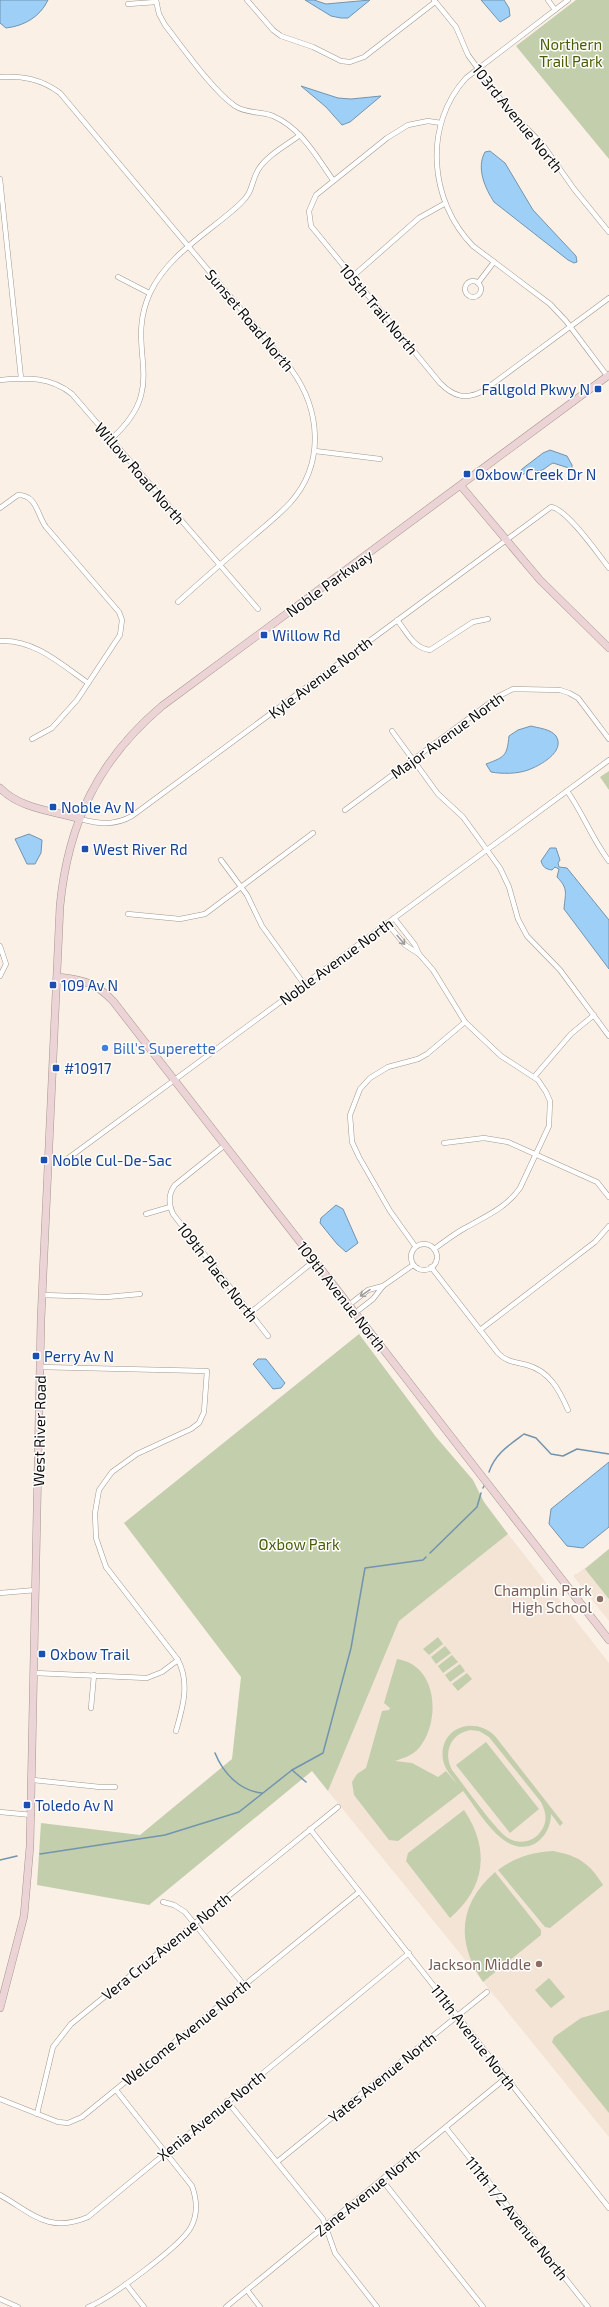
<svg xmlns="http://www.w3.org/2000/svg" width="609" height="2307" font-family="'Exo 2',sans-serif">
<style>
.built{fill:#f4e4d5}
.green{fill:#c2ceac;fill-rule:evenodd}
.water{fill:#9dcff7;stroke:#7294af}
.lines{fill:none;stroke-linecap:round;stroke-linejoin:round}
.stream{stroke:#7294af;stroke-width:1.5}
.street-casing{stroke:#a1988f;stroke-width:5.5}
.secondary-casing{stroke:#a1988f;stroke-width:8}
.street{stroke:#fff;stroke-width:4.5}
.secondary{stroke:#ecd3d6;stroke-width:7}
.oneway{stroke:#9f9d9c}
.transit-dot{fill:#1a4fb4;stroke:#fff;stroke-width:1.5}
.shop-dot{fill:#3f7fe0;stroke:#fff;stroke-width:1.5}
.education-dot{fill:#8d6e63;stroke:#fff;stroke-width:1.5}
.labels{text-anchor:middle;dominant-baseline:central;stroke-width:3;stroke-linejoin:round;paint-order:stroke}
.park-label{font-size:15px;fill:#4a5d04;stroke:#fff}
.street-label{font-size:15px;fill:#0e0b08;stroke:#fff}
.transit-label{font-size:15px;fill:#164399;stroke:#fff;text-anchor:start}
.shop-label{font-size:15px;fill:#366cbe;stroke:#fff;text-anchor:start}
.education-label{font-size:15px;fill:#785e54;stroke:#fff;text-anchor:end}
</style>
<rect width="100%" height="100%" fill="#faf0e6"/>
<g class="built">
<path d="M508 1534 609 1663V2137L328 1791 399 1621Z"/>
<path d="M609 1549V1621L574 1577V1574H577Z"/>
</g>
<g class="green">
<path d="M576 0H609V159L516 46Z"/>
<path d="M609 771V790L600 777Z"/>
<path d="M359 1334 436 1437 473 1480 484 1502 508 1534 399 1621 328 1791 312 1771 149 1905 37 1885 41 1823 140 1835 232 1759 241 1677 124 1523Z"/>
<path d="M609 1549V1599L585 1569Z"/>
<path d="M438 1637 443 1644 429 1655 423 1649Z"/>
<path d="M445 1646 451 1653 436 1664 431 1657Z"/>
<path d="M452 1655 458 1662 443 1673 438 1666Z"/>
<path d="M397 1659C438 1665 441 1721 419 1748 412 1756 403 1758 395 1761L412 1763 438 1777 446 1771 457 1784C452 1776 445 1770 443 1760 438 1728 474 1715 495 1736L563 1823 560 1826 551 1814C551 1825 546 1836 536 1843 505 1861 479 1811 463 1791L398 1841 389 1840 354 1795 352 1782 357 1774 366 1768 382 1711 389 1710 390 1708 384 1703ZM470 1730 479 1731 489 1737 541 1802C546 1812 548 1822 541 1831 534 1842 519 1845 508 1838 495 1830 464 1785 452 1770 443 1753 450 1734 470 1730Z"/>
<path d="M460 1664 465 1671 450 1682 445 1675Z"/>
<path d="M467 1673 472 1679 458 1691 452 1684Z"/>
<path d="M486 1742 539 1809 510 1833 456 1765Z"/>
<path d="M464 1810C490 1849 486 1887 450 1918L406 1861 408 1853Z"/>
<path d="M553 1851C579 1856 589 1863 603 1885L550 1928 545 1927 498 1870C516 1857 532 1852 553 1851Z"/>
<path d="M495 1872 541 1930V1935L483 1982C456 1942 458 1905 495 1872Z"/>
<path d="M549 1978 565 1997 551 2008 535 1990Z"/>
<path d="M609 2010V2113L552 2042 554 2037 581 2018Z"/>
</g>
<g class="water">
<path d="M0 0H48C40 17 24 26 6 28L0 23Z"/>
<path d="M305 0H314L326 4 370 0 348 18H341L331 16Z"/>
<path d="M481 0H504L509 8 510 16 500 22Z"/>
<path d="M301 86 338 98 351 99 381 96 350 122 342 125 326 107Z"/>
<path d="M490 151 505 163 533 210 576 256 577 262 574 263 568 260 494 202C485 188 476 168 485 152Z"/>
<path d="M550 450 567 456 572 465V469L553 463C545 467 543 473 534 470L521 475 520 472 522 469 543 453Z"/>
<path d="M531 726C538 728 551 729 556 736 566 752 539 766 528 770 517 774 502 774 491 772L486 764C505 757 507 756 509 736L518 730Z"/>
<path d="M29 834 42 840 41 853 35 864H27L15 839Z"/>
<path d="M550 848H556L560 860 558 863 559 867 567 868 609 920V969L564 909C565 894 569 889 557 877L559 869 555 867 552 870C545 869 543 867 541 861Z"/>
<path d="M336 1205 343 1209 358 1243 346 1252 337 1244 320 1223 321 1218Z"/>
<path d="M258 1359H266L285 1383 281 1388 273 1389 253 1364Z"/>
<path d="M609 1462V1527L583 1548 567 1546 549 1524 551 1509Z"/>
</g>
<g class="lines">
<g class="stream">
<path d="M489 1472C495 1454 509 1445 524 1434L536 1438 551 1454 563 1456 577 1449 609 1454"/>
<path d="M483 1488 484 1486"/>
<path d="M430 1553 477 1507 481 1493"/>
<path d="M215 1753C223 1773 240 1791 262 1793"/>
<path d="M292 1770 306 1782"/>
<path d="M40 1854 165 1835 239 1812 292 1770 323 1753 351 1648 365 1568 423 1560 426 1557"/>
<path d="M0 1860 17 1856"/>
</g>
<defs>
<g id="street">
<path d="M156 0 159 14 165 25C183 48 213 91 235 106 247 114 261 111 273 116 301 128 316 156 333 180"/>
<path d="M247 0 273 30 281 36 313 47 341 61 350 62 364 57 435 2"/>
<path d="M434 0 456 27 468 55 507 108 543 145 574 189 609 232"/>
<path d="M548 0 555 10"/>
<path d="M568 0 466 78C423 125 429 201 473 246L550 304 566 321 608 377"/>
<path d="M128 4 156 2"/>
<path d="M0 77C24 76 41 79 60 93L291 369C321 410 325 464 290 503 276 518 260 530 244 544 222 563 200 582 178 602"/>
<path d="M441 123 428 121 408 125 387 138 316 195 309 211 311 226 440 383C454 397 466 400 483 391L609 298"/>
<path d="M0 179 21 378"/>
<path d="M118 277 149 293"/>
<path d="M352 277 419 218 444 204"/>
<circle cx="473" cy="289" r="8"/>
<path d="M478 283 494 262"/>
<path d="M0 380C27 378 49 376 72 394L258 609"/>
<path d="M111 439C172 385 123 352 150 293 168 254 210 232 240 204 254 191 250 184 258 170 267 155 287 145 300 135"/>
<path d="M315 451 380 459"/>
<path d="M0 508 18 495C37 495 37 515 46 527L119 612 122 620 120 635 77 700 52 728 32 739"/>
<path d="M397 620C407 632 413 648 430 650L473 622 488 619"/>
<path d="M0 641C34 639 61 664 88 683"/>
<path d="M392 731 438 794 463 817 500 868 509 887 518 919 527 936 560 970 609 1036"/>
<path d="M567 791C583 813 592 839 609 861"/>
<path d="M345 810 499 696 513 689 560 690 569 693 578 698 609 739"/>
<path d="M80 819C99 824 114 826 132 816L551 507C567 509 598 554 609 568"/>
<path d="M221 860 247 895 262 926 304 984"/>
<path d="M128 914 180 919 205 914 313 833"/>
<path d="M394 918 415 945 419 954"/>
<path d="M387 923 405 945 419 954 433 970 465 1022 501 1056 538 1080 546 1092 550 1101 549 1126 520 1188C506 1208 486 1216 465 1228 454 1234 444 1242 434 1249"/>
<path d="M0 946 6 964 0 976"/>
<path d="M534 1077 571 1034 594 1015"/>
<path d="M444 1143 484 1138 508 1142 597 1182 609 1197"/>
<path d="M225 1145 175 1185C168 1194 168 1203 173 1214L268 1336"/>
<path d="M63 1162 609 760"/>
<path d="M146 1214 170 1207"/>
<circle cx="424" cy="1257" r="13"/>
<path d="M415 1246 390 1211 359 1157 352 1142 350 1115 360 1089 370 1078 388 1067 418 1059 427 1054 465 1022"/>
<path d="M431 1267 498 1353C506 1362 516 1362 527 1365 549 1371 559 1389 568 1410"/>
<path d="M42 1295 107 1297 140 1294"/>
<path d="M349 1305 368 1290 383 1286"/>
<path d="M250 1313 314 1261"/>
<path d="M355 1313 373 1299 383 1286 413 1265"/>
<path d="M480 1330 595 1242 609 1226"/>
<path d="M40 1367 207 1371 204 1412 199 1423 191 1429 137 1454 112 1472 99 1490 95 1513 96 1538 106 1567 178 1660C190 1683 183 1707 176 1731"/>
<path d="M0 1593 36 1590"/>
<path d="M35 1673 147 1678 162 1672 178 1660"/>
<path d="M91 1708 94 1675"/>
<path d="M33 1780 100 1787H115"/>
<path d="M0 1812 32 1815"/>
<path d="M310 1829 609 2208"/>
<path d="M163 1902 174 1905 185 1912 244 1985"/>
<path d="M0 2099 58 2122 68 2123 82 2117 359 1892"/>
<path d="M227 2101 323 2219 335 2253 377 2307"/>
<path d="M37 2114 53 2047 71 2024 338 1807"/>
<path d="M446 2128 588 2307"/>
<path d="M277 2162 487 1992"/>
<path d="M382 2180 483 2307"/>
<path d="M0 2195C32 2213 48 2234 88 2217L409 1953"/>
<path d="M126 2284 144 2307"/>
<path d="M247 2290 260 2307"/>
<path d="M0 2299 18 2307"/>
<path d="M88 2307C108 2300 182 2245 191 2227 198 2214 197 2200 192 2186L116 2090"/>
<path d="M226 2307 507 2077"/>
</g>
<g id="secondary">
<path d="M461 486 540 580 609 648"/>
<path d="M0 788C20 809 54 811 80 819"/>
<path d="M58 977C83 980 95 982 113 1001L609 1640"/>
<path d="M0 2008 24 1916 30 1846 41 1319 60 906C68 823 98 760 162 706L609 375"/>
</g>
</defs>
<use href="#street" class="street-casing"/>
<use href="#secondary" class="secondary-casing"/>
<use href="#street" class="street"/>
<use href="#secondary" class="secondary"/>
</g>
<defs><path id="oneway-shaft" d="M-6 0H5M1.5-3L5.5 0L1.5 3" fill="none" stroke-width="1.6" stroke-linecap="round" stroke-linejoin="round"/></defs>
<g class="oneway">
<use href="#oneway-shaft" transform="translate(401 940) rotate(50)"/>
<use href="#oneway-shaft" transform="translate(365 1293) rotate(146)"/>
</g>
<g class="transit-dot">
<rect x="594" y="385" width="8" height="8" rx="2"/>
<rect x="463" y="470" width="8" height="8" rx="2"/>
<rect x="260" y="631" width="8" height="8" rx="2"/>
<rect x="49" y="803" width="8" height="8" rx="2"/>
<rect x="81" y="845" width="8" height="8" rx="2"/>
<rect x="49" y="981" width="8" height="8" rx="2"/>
<rect x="52" y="1064" width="8" height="8" rx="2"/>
<rect x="40" y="1156" width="8" height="8" rx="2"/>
<rect x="32" y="1352" width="8" height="8" rx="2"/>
<rect x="38" y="1650" width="8" height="8" rx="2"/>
<rect x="23" y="1801" width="8" height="8" rx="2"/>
</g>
<circle class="shop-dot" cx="105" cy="1048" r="4"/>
<g class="education-dot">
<circle cx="600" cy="1599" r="4"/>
<circle cx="539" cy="1964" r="4"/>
</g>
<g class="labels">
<g class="park-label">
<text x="571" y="44">Northern<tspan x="571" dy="17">Trail Park</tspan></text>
<text x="299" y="1544">Oxbow Park</text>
</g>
<g class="street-label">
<text transform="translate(518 118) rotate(51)">103rd Avenue North</text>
<text transform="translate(379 309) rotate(50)">105th Trail North</text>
<text transform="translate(250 320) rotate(50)">Sunset Road North</text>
<text transform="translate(140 473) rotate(49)">Willow Road North</text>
<text transform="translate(329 583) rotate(-36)">Noble Parkway</text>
<text transform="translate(320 677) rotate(-37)">Kyle Avenue North</text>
<text transform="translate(447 735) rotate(-36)">Major Avenue North</text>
<text transform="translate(336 961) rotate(-36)">Noble Avenue North</text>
<text transform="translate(218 1272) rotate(52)">109th Place North</text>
<text transform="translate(342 1296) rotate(52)">109th Avenue North</text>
<text transform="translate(39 1431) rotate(-89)">West River Road</text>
<text transform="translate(166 1946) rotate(-39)">Vera Cruz Avenue North</text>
<text transform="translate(186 2032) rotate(-39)">Welcome Avenue North</text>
<text transform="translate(474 2037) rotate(52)">111th Avenue North</text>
<text transform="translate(382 2077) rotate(-39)">Yates Avenue North</text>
<text transform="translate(211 2115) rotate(-39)">Xenia Avenue North</text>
<text transform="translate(367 2192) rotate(-39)">Zane Avenue North</text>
<text transform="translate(517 2218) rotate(51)">111th 1/2 Avenue North</text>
</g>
<g class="transit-label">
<text x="590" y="389" text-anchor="end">Fallgold Pkwy N</text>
<text x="475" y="474">Oxbow Creek Dr N</text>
<text x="272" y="635">Willow Rd</text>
<text x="61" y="807">Noble Av N</text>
<text x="93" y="849">West River Rd</text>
<text x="61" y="985">109 Av N</text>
<text x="64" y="1068">#10917</text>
<text x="52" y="1160">Noble Cul-De-Sac</text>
<text x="44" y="1356">Perry Av N</text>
<text x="50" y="1654">Oxbow Trail</text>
<text x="35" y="1805">Toledo Av N</text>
</g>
<g class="shop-label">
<text x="113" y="1048">Bill's Superette</text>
</g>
<g class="education-label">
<text x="592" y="1590">Champlin Park<tspan x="592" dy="17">High School</tspan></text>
<text x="531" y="1964">Jackson Middle</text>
</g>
</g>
</svg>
